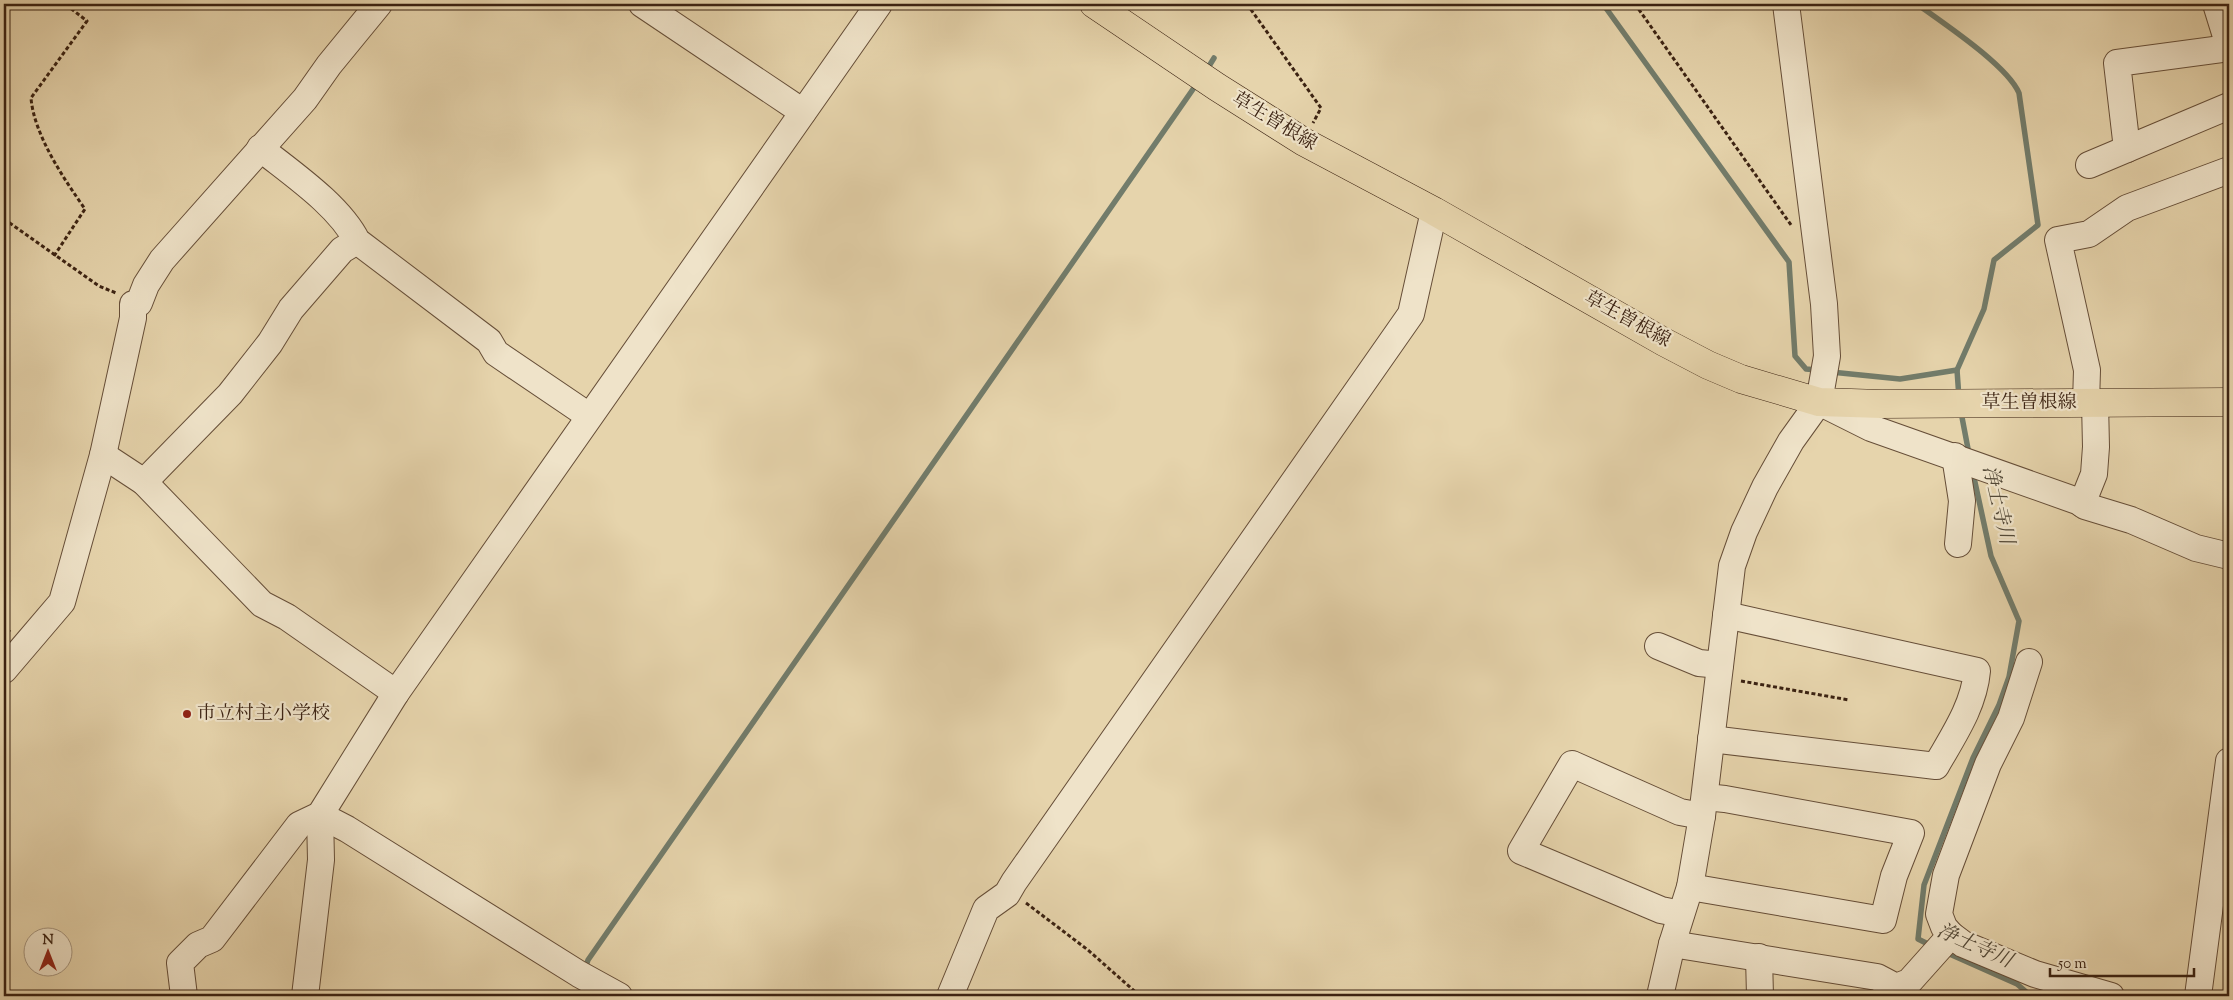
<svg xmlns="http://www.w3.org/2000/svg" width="2233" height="1000" font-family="'Sorts Mill Goudy','Noto Serif JP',serif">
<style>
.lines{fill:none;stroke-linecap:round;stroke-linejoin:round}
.stream{stroke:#727c6b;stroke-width:5.5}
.minor-casing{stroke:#664e38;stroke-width:28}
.major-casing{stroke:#3b2212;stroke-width:29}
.path{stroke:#3b2212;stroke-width:3;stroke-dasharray:4 2.5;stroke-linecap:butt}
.minor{stroke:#efe3c9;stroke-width:26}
.major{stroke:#e6d4ac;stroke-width:28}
.poi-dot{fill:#8f2418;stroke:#efe3c9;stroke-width:2}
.labels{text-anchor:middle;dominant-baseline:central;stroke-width:4.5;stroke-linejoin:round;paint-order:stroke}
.street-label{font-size:19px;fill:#3b2212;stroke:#efe3c9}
.poi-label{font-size:19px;fill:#3b2212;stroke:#efe3c9;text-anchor:start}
.water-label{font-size:20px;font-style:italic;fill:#524837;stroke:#efe3c9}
</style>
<rect width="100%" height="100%" fill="#e6d4ac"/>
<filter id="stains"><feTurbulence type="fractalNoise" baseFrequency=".004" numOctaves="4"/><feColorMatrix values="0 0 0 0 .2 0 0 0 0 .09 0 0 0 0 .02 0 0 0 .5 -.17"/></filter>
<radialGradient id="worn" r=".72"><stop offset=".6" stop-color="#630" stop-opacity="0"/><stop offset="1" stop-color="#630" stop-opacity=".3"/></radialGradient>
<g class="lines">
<g class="stream">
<path d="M1603 4 1789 262 1795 356 1806 369 1817 370"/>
<path d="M1917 4C1943 23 2007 65 2019 93L2038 225 1994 260 1984 309 1957 370 1959 398"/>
<path d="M1206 71 1214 58"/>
<path d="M1831 372 1900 379 1957 370"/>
<path d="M1961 412 1969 454"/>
<path d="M1932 946 1918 939 1924 885 1973 758 1999 705 2009 677 2019 621 1991 556 1973 473"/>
<path d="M1945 952 2017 984 2031 996"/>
<path d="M585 969 588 960 1198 82"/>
<path d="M580 996 583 983"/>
</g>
<defs>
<g id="minor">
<path d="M642 4 803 112"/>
<path d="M2216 4 2229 46"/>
<path d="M260 148C291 173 339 205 357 241L489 341 496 353 589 416"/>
<path d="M2127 149 2117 63 2229 48"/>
<path d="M2089 165 2229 106"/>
<path d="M1819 402 1871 428 2080 502 2085 506 2131 520 2196 548 2229 556"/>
<path d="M2086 403 2087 370 2058 240 2089 234 2127 208 2229 170"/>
<path d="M103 455 144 482 262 604 287 617 396 693"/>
<path d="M1955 456 1962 501 1958 544"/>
<path d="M144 482 230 394 270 343 291 309 342 250 357 241"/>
<path d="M2082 504 2094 474 2096 447 2095 402"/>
<path d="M1658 646 1699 663 1720 665"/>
<path d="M4 670 62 602 103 455 133 318V304L139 303 146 285 162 260 305 99 329 65 379 4"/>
<path d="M1711 739 1936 766C1953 736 1974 706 1977 671L1726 615"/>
<path d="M320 815 347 829 579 974 619 996"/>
<path d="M1690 887 1883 920 1894 876 1911 833 1725 799 1705 797"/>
<path d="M1681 914 1661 910 1521 851 1572 764 1680 812 1702 816"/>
<path d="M1951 935 1944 927 1939 914 1946 875 1988 764 2011 718 2029 662"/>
<path d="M1672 944 1877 977 1896 987 1909 982 1951 935 1963 944 2035 974 2111 996"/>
<path d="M1759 957 1760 996"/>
<path d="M184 996 180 963 198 945 212 939 299 825 320 815 396 693 879 4"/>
<path d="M305 996 321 860 320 815"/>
<path d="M950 996 986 909 1007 894 1014 882 1411 314 1434 211"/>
<path d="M1660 996 1672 944 1690 887 1702 816 1732 566 1744 532 1765 487 1791 441 1819 402 1827 356 1824 304 1786 4"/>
<path d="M2198 996 2229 761"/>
</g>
<path id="major" d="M1094 4 1217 87 1304 142 1434 211 1664 342 1708 365 1741 379 1819 402 1882 404 2229 402"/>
</defs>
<use href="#minor" class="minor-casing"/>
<use href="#major" class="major-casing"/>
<g class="path">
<path d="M1247 4 1321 108 1313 123"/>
<path d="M1635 4 1791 225"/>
<path d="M4 219 99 286 116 293"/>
<path d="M54 256 85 209C64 179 34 135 31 98L87 21 65 4"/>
<path d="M4 627 10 632"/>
<path d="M1741 681 1849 700"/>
<path d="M1026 903 1088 950 1140 996"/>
</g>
<use href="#minor" class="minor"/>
<use href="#major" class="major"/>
</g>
<circle class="poi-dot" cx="187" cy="714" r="5"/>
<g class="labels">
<g class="street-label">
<text transform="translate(1274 122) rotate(31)">草生曽根線</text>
<text transform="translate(1627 320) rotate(29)">草生曽根線</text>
<text x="2029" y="403">草生曽根線</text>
</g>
<g class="poi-label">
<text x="197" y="714">市立村主小学校</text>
</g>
<g class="water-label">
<text transform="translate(1997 505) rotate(77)">浄土寺川</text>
<text transform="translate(1974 947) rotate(24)">浄土寺川</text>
</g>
</g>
<rect width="2233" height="1000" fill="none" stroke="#e6d4ac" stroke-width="20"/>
<rect x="5" y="5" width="2223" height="990" fill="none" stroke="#3b2212" stroke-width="2.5"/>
<rect x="10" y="10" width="2213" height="980" fill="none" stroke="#3b2212"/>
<g transform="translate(48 952)"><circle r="24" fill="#efe3c9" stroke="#a79680"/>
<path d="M0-4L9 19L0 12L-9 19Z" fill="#8f2418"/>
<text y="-8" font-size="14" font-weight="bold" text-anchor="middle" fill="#3b2212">N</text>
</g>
<path d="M2050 968v8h144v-8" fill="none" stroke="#3b2212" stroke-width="2.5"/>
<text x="2058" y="968" font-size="15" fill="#3b2212" stroke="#efe3c9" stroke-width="4" paint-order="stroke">50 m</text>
<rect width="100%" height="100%" filter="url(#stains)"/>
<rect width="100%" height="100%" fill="url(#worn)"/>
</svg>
